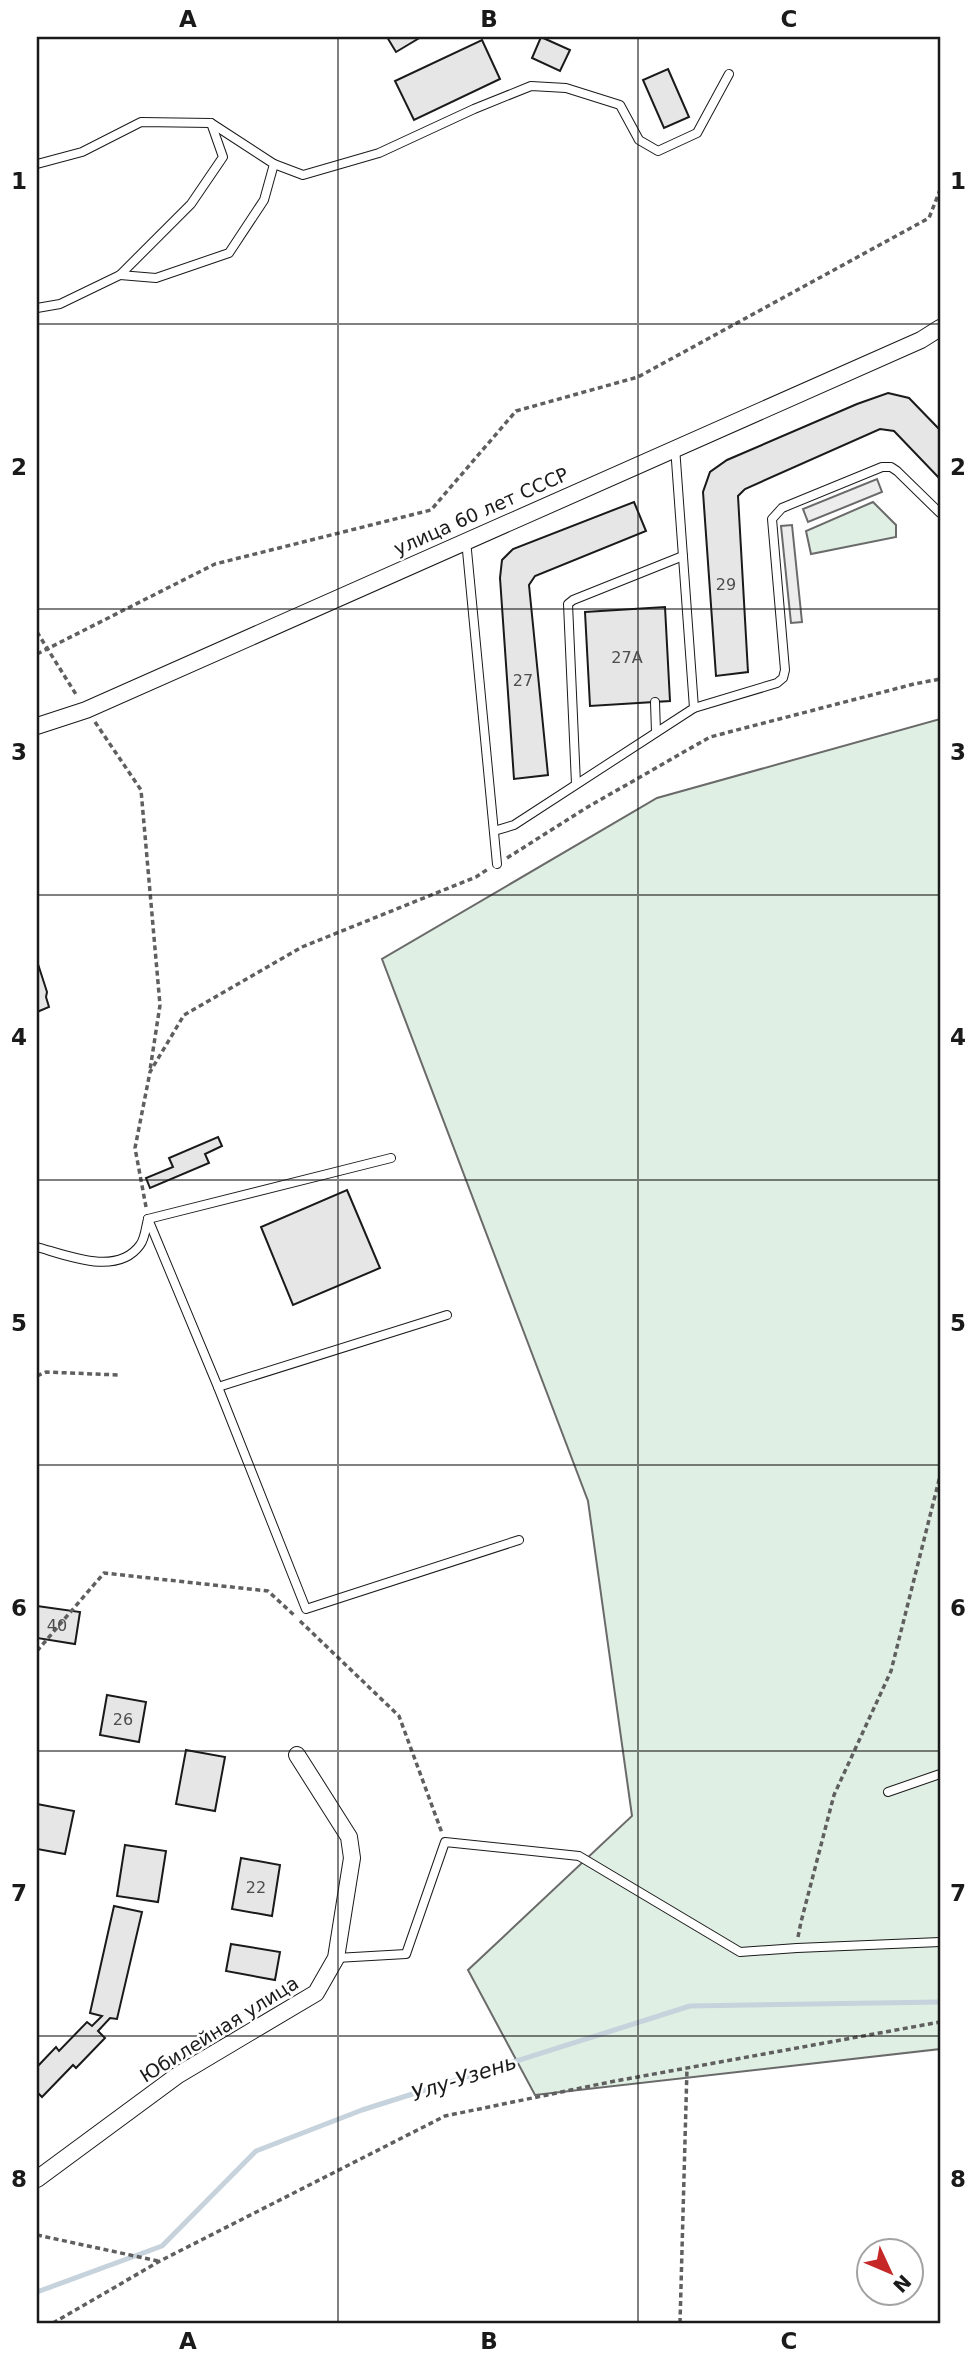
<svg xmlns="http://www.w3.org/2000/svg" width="977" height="2360" font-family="'DejaVu Sans',sans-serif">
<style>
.green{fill:#e0efe3;stroke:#6a6a6a;stroke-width:2}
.parking{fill:#ededed;stroke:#6a6a6a;stroke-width:2}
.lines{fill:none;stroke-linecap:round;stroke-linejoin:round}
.stream{stroke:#c6d2dc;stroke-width:5}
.building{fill:#e6e6e6;stroke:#1a1a1a;stroke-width:2}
.lane-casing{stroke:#1a1a1a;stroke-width:10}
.street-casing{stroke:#1a1a1a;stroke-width:18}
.path{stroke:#5f5f5f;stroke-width:3.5;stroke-dasharray:5 3.5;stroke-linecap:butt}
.lane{stroke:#fff;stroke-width:8}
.street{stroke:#fff;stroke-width:16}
.grid{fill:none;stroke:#1a1a1a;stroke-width:2;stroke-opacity:0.55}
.labels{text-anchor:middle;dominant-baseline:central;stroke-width:5;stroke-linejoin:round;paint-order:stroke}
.number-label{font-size:16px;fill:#4d4d4d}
.street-label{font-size:19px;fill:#1a1a1a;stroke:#fff}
.water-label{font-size:21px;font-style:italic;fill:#1a1a1a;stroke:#fff}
.neatline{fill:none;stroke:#1a1a1a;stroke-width:2.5}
.grid-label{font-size:23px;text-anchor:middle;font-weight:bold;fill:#1a1a1a}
</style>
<rect width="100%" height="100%" fill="#fff"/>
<g class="green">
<path d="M873 502 896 525V537L811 554 806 531Z"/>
<path d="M940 719V2049L535 2095 468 1970 632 1816 588 1501 382 959 657 798Z"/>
</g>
<g class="parking">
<path d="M877 479 882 492 808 522 803 509Z"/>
<path d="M792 525 802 622 791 623 781 526Z"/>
</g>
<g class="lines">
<path class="stream" d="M37 2292 162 2246 256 2151 362 2110 690 2006 940 2002"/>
</g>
<g class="building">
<path d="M387 37H421L396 52Z"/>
<path d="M541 37 570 50 560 71 532 58Z"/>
<path d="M482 40 500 79 414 120 395 81Z"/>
<path d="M668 69 689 117 664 128 643 80Z"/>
<path d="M888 393 909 398 940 430V479L894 431 880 429 745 489 738 496 748 672 716 676 703 492 710 472 727 460 857 404Z"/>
<path d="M634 502 646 531 535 576 529 585 548 775 514 779 500 578 502 560 513 549Z"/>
<path d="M665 607 670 701 590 706 585 612Z"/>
<path d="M37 961 47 992 46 997 49 1007 37 1012V1014Z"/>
<path d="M218 1137 222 1146 205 1154 209 1163 150 1188 146 1178 173 1167 169 1158Z"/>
<path d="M347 1190 380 1268 293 1305 261 1227Z"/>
<path d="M37 1606 80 1612 75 1644 37 1638Z"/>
<path d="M107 1695 146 1702 139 1742 100 1735Z"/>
<path d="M186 1750 225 1757 215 1811 176 1804Z"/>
<path d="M37 1804 74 1811 65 1854 37 1849Z"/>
<path d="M125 1845 166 1851 158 1902 117 1896Z"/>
<path d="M241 1858 280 1865 272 1916 232 1909Z"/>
<path d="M114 1906 142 1912 117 2019 110 2018 98 2031 105 2038 76 2068 73 2065 42 2097 37 2092V2067L56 2047 59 2051 87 2022 92 2026 102 2016 90 2013Z"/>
<path d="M231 1944 280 1952 275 1980 226 1971Z"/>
</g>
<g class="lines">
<defs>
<g id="lane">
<path d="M37 164 82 152 141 122 211 123 223 157 191 204 120 275 60 304 37 308"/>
<path d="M274 164 303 175 379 153 474 109 531 86 566 88 620 105 639 140 658 151 697 133 729 74"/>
<path d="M120 275 156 278 229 253 264 200 274 164 211 123"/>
<path d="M466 540 497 864"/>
<path d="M655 702 656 732"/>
<path d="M694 708 777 683 783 678 785 670 772 519 782 508 882 467H891L897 471 940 513"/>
<path d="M576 784 568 604 573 600 683 556"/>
<path d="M494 831 514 825 694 708 675 447"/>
<path d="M148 1219 218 1387 306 1609 519 1540"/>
<path d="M148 1219 391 1158"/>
<path d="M37 1247C66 1255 117 1277 140 1245 145 1239 146 1226 148 1219"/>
<path d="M218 1387 447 1315"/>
<path d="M888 1792 940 1774"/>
<path d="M336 1958 406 1954 445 1842 579 1856 740 1952 797 1948 940 1942"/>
</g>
<g id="street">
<path d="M37 726 86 710 921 340 940 328"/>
<path d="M37 2179 178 2075 316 1993 336 1958 352 1858 349 1837 297 1755"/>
</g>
</defs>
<use href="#lane" class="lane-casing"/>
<use href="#street" class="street-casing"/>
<g class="path">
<path d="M37 632 77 696"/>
<path d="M37 654 215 564 431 510 516 411 638 377 929 218 940 190"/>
<path d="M95 722 141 790 160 1005 150 1070"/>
<path d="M507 858 586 808 710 737 914 684 940 679"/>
<path d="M146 1207 135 1148 150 1072 184 1015 302 947 476 877 488 869"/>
<path d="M37 1376 46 1372 119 1375"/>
<path d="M300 1621 399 1716 442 1833"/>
<path d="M37 1651 104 1573 268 1591 295 1616"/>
<path d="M798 1937 801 1922 834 1795 891 1671 940 1476"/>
<path d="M37 2235 158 2261"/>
<path d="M53 2323 160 2261 445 2116 610 2082 940 2022"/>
<path d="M680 2323 687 2068"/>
</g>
<use href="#lane" class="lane"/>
<use href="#street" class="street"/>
</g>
<path class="grid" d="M338 37V2323M638 37V2323M37 324H940M37 609H940M37 895H940M37 1180H940M37 1465H940M37 1751H940M37 2036H940"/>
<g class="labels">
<g class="number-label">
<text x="726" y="584">29</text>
<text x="627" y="657">27А</text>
<text x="523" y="680">27</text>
<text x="57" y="1625">40</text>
<text x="123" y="1719">26</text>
<text x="256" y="1887">22</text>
</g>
<g class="street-label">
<text transform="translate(481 511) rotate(-24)">улица 60 лет СССР</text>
<text transform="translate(219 2029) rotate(-32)">Юбилейная улица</text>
</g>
<g class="water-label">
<text transform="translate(464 2078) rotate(-18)">Улу-Узень</text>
</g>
</g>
<rect width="977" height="2360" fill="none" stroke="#ffffff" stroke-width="77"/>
<g transform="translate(890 2272) rotate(134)"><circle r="33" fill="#ffffff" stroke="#a3a3a3" stroke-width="2"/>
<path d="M0-5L12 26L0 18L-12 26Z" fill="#c62828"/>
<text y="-10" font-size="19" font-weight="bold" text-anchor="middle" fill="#1a1a1a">N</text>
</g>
<rect x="38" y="38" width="901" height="2284" class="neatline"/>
<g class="grid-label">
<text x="188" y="27">A</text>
<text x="489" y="27">B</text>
<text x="789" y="27">C</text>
<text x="19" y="189">1</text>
<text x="958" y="189">1</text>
<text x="19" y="475">2</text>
<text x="958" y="475">2</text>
<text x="19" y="760">3</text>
<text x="958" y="760">3</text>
<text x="19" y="1045">4</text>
<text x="958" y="1045">4</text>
<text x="19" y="1331">5</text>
<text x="958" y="1331">5</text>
<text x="19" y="1616">6</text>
<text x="958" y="1616">6</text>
<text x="19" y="1901">7</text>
<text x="958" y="1901">7</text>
<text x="19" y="2187">8</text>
<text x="958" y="2187">8</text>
<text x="188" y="2349">A</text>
<text x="489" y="2349">B</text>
<text x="789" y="2349">C</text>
</g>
</svg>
